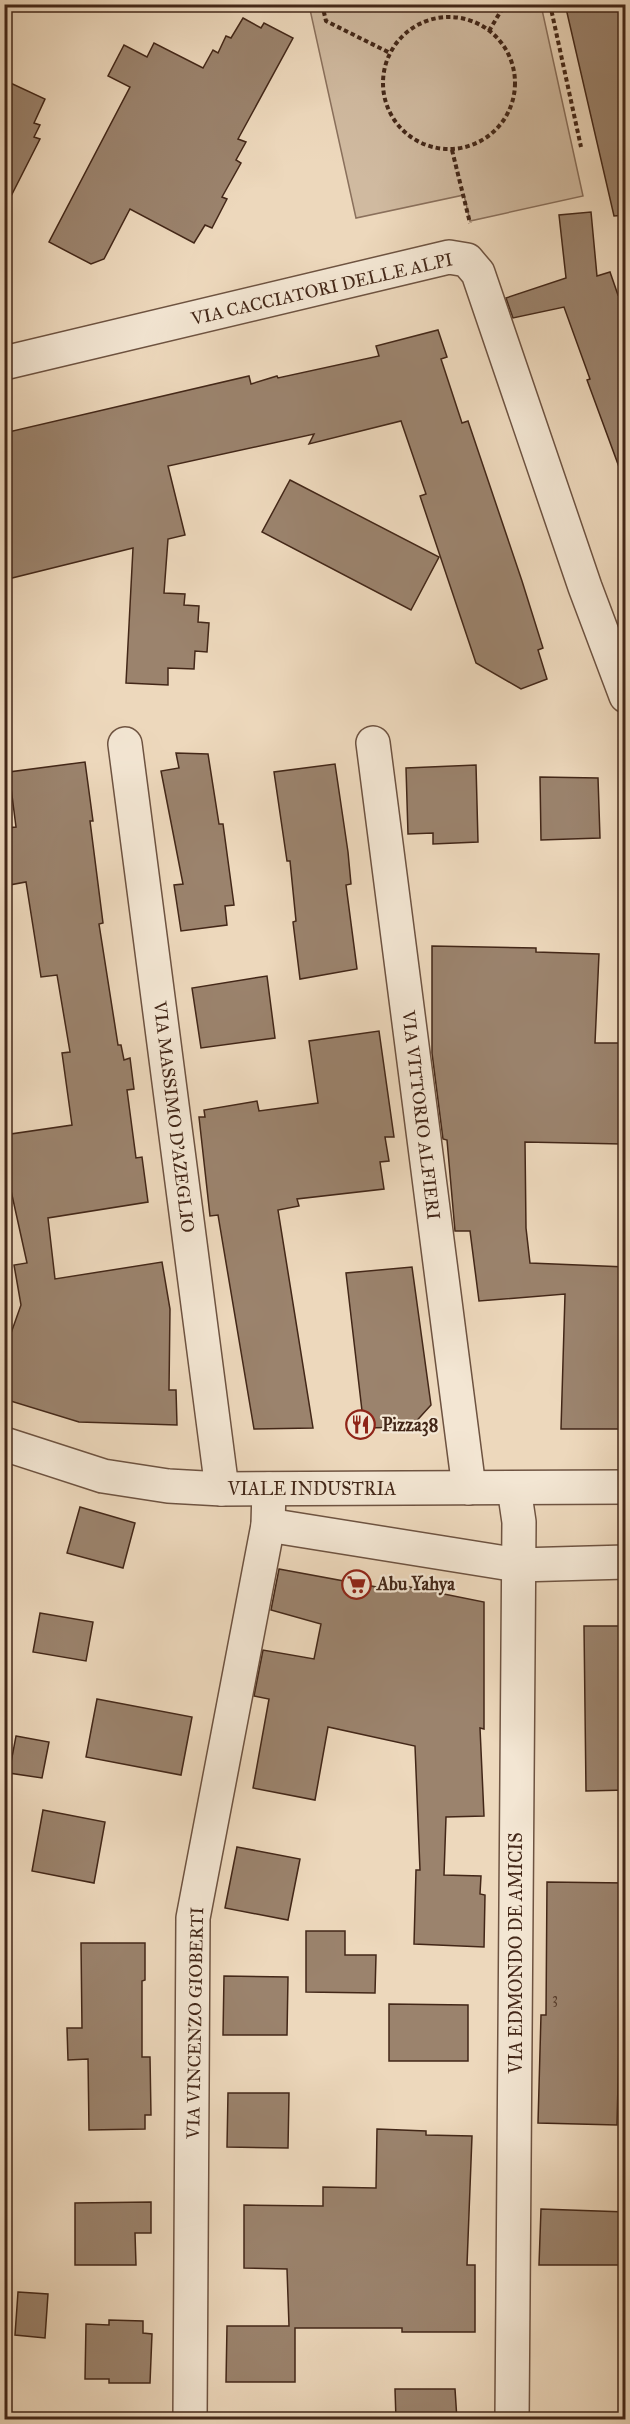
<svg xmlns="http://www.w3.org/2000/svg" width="630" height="2424" font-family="'IM FELL Great Primer',serif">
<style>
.green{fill:#d0baa0;stroke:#8a705c;stroke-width:1.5}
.building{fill:#9b836d;stroke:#432718;stroke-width:1.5}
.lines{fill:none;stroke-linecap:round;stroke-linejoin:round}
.minor-casing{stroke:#6e5341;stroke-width:36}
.path{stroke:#432718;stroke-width:4;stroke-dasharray:4.5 3;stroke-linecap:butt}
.minor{stroke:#f3e6d3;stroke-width:33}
.labels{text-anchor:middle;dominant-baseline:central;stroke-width:4.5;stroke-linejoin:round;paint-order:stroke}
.number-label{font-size:15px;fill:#593e2d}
.street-label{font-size:18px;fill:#432718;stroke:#f3e6d3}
.poi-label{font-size:18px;font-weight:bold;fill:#432718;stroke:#f3e6d3;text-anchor:start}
</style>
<rect width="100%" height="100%" fill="#edd8bc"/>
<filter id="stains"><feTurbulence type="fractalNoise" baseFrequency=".00333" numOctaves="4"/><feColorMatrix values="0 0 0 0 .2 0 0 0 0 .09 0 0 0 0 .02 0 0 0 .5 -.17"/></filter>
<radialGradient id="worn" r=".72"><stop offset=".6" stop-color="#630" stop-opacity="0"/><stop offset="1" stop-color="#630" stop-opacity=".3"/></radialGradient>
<path class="green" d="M309 5H541L583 196 470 221 464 195 356 218Z"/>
<g class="building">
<path d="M565 4H626V215L614 216Z"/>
<path d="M243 18 261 28 264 23 293 38 238 139 246 142 236 160 241 163 222 197 227 199 212 228 205 225 194 243 130 209 104 259 91 264 49 242 130 87 108 76 124 45 147 57 154 43 203 68 213 50 218 53 226 36 231 38Z"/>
<path d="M4 80 45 99 34 123 40 125 34 137 40 139 4 210Z"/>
<path d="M591 212 597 276 610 272 618 295 626 293V474L622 475 587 380 590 379 564 307 513 318 506 298 566 278 559 215Z"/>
<path d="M438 330 447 357 441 359 462 423 468 421 522 581 543 648 538 650 547 679 521 689 476 663 420 496 426 494 401 421 309 444 314 434 168 466 185 535 168 539 164 593 185 594 184 605 199 606 198 622 209 623 207 652 195 651 194 669 168 668V685L126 683 133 548 4 580V433L249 376 251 384 277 376 278 378 379 356 376 346Z"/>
<path d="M290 480 439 557 411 610 262 532Z"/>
<path d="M176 753 208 754 219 824H223L234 905 225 906 227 925 181 931 174 885 183 884 161 771 179 768Z"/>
<path d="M85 762 93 821H90L103 923 99 924 118 1045H121L124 1060 130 1058 134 1089 127 1090 136 1158 142 1157 148 1202 48 1218 55 1279 162 1262 170 1309 169 1390H176L177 1425 79 1422 4 1399V1353L21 1305 14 1265 27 1263 4 1159V1135L72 1125 62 1053 70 1052 57 975 41 977 26 882 4 886V856L10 855 6 828 16 827 9 772Z"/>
<path d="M335 764 348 852 351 884 346 885 357 969 300 979 293 922 296 921 290 861H287L274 772Z"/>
<path d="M476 765 478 842 433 844V833L408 834 406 768Z"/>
<path d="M540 777 598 778 600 838 541 840Z"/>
<path d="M432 946 536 948V952L599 954 595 1043H624L622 1144 525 1142 526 1228 530 1263 626 1267 620 1429H561L565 1294 479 1301 470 1231H455L447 1140 443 1139 432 1053Z"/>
<path d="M267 976 275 1038 201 1048 192 988Z"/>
<path d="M379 1031 394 1137H385L389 1161 380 1162 384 1189 297 1199 299 1206 278 1210 313 1428 254 1429 218 1215 210 1216 199 1117H205L204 1110 257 1101 259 1111 318 1103 309 1041Z"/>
<path d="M412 1267 431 1405 411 1427 364 1428 346 1273Z"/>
<path d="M80 1507 135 1523 123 1568 67 1553Z"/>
<path d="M279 1569 393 1590 394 1584 484 1602V1729L480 1728 484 1816 446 1817 444 1875 481 1876 480 1894 485 1895 484 1947 414 1944 416 1870H420L415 1746 328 1727 315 1800 253 1788 269 1699 254 1696 263 1650 314 1659 321 1624 271 1610Z"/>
<path d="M40 1613 93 1622 86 1661 33 1652Z"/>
<path d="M584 1626H626V1790L586 1791Z"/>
<path d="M97 1699 192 1717 181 1775 86 1757Z"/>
<path d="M16 1736 49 1742 42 1778 9 1773Z"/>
<path d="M43 1810 105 1822 94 1883 32 1871Z"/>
<path d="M237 1847 300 1859 288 1920 225 1908Z"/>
<path d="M547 1882 626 1883V1961H621L617 2125 538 2123 541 2015H546Z"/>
<path d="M306 1931H345V1955H376L375 1993 306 1992Z"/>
<path d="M81 1943H145V1980L142 1981V2057H150L151 2115H145V2129L89 2130 88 2059 68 2060 67 2028H82Z"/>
<path d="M224 1976 288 1977 287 2035H223Z"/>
<path d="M389 2004 468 2005V2061H389Z"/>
<path d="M228 2093H289L288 2148 227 2147Z"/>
<path d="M377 2129 426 2131V2135L472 2136 467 2265H475V2332H402V2328H295V2382H226L227 2326H289L287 2269 244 2268V2205L323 2206V2187L376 2188Z"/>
<path d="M151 2202V2233H135L136 2265H75V2203Z"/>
<path d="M541 2209 626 2212V2265H539Z"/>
<path d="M18 2292 48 2294 45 2338 15 2335Z"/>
<path d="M109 2320 143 2321V2333L152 2334 150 2383H109V2379H85L86 2324 109 2325Z"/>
<path d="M395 2389H455L457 2420H396Z"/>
</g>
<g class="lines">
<defs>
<g id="minor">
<path d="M4 363 449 257 467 260 478 273 585 587 626 696"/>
<path d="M373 743 469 1488"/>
<path d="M125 744 222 1489"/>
<path d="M4 1444 103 1476 168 1486 222 1489 626 1487"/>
<path d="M268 1525 518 1565 626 1562"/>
<path d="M190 2420 193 1918 268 1525 269 1489"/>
<path d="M512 2420 519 1522 514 1488"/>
</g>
</defs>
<use href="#minor" class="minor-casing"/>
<g class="path">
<path d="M322 4 326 21 390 53"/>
<path d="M550 4 581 147"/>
<circle cx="449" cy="83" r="66"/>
<path d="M489 31 505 4"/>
<path d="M452 150 470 223"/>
</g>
<use href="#minor" class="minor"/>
</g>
<defs>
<symbol id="restaurant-ring" viewBox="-11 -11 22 22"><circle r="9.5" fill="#f3e6d3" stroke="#8f2418" stroke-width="1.5"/><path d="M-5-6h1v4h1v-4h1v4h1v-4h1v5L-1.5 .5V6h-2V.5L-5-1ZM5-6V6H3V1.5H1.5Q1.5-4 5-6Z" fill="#8f2418"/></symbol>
<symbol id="supermarket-ring" viewBox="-11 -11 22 22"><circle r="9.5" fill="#f3e6d3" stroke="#8f2418" stroke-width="1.5"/><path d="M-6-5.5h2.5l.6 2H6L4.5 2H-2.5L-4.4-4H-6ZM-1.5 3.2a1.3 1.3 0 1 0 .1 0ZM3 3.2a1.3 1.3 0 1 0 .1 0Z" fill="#8f2418"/></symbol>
</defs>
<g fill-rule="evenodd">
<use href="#restaurant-ring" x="344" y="1408" width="33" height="33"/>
<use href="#supermarket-ring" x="340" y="1568" width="33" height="33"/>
</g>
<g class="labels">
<g class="number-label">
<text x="555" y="1998">3</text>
</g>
<g class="street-label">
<text transform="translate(322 289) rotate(-13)">VIA CACCIATORI DELLE ALPI</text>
<text transform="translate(421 1115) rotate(83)">VIA VITTORIO ALFIERI</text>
<text transform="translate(174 1117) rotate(83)">VIA MASSIMO D'AZEGLIO</text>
<text x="312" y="1489">VIALE INDUSTRIA</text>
<text transform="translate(516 1953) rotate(-90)">VIA EDMONDO DE AMICIS</text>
<text transform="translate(195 2023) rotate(-89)">VIA VINCENZO GIOBERTI</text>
</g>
<g class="poi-label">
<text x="382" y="1425">Pizza38</text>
<text x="377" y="1584">Abu Yahya</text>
</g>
</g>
<rect width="630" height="2424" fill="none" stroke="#edd8bc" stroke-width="24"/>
<rect x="6" y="6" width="618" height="2412" fill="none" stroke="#432718" stroke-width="3"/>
<rect x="12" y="12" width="606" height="2400" fill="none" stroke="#432718" stroke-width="1.5"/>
<rect width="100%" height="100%" filter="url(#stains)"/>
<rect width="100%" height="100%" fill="url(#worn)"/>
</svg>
